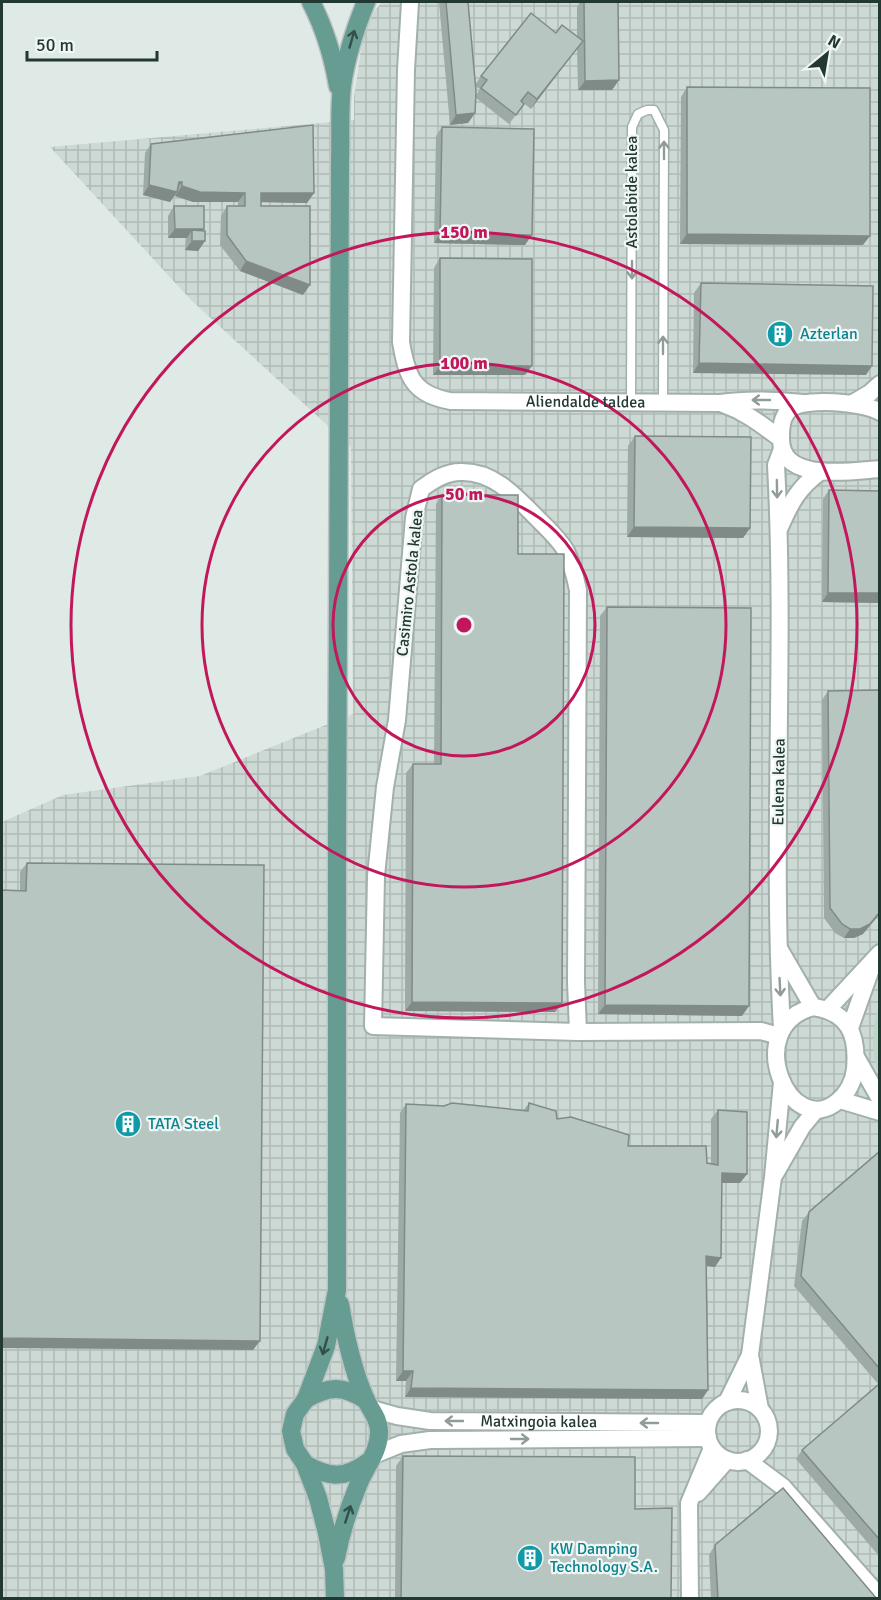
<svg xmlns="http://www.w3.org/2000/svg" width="881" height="1600" font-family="Signika,sans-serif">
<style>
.industrial{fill:url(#industrial-grid)}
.green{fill:#b9d9c4}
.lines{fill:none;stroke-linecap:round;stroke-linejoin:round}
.lane-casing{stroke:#a2b0ac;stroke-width:11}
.street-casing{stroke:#a2b0ac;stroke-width:20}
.primary-casing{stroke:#bcc3c2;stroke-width:21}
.lane{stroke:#fff;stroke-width:8}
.street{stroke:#fff;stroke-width:16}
.primary{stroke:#669c92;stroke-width:18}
.wall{fill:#9daaa6;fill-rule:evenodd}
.shaded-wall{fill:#808b87}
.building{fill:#b7c6c1;stroke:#808b87;stroke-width:1.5}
.oneway{stroke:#32514b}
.oneway2{stroke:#909c99}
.ring{fill:none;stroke:#c2185b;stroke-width:3}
.labels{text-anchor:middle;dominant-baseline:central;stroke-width:4.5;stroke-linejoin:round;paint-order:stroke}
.street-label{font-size:16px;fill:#213833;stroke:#eff6f3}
.culture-label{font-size:16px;fill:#0d838f;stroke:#eff6f3;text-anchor:start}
.centre{fill:#c2185b;stroke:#eff6f3;stroke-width:3}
.ring-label{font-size:18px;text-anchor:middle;font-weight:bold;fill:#c2185b;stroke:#eff6f3;stroke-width:4.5;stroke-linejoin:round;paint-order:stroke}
</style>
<defs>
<pattern id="industrial-grid" width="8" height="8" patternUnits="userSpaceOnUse" patternTransform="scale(1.5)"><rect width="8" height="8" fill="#cdd9d4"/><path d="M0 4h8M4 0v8" fill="none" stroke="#b0bbb6"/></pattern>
</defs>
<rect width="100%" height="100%" fill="#dfe9e5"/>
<path class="industrial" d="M382 2H879V1598H2V822L63 795 200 776 353 714 351 447 191 300 50 147 354 120V97L365 22Z"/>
<path class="green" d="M879 1006V1074C870 1052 872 1028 879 1006Z"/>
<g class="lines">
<defs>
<path id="lane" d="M631 403 632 127 638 114 647 110H654L664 130 663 403"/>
<g id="street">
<path id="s1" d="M410 2 406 70 401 342C407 377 413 394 450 401L720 403C748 399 775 400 803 403"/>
<path d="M853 403 870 393 880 384"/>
<path d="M723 404C746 412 762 425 781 439"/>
<path d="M880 412C864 402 804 397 790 409 781 417 781 429 781 439 781 483 851 471 880 469"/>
<path d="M782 449 776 465C786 653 771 841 782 1029"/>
<path d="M780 527C791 502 798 488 821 471"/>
<path d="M780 950 813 1007"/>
<path d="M813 1007C849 1012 858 1035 855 1069 854 1081 847 1094 838 1101 790 1142 740 1027 813 1007Z"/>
<path d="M828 1009 880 953"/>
<path d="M850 1028 872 966"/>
<path d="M578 1032 576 982 578 590C575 576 572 563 566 551 559 539 548 529 538 519 517 498 495 472 463 472 447 471 433 480 421 489L414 518 397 720 385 787 376 876 373 1026 578 1032 761 1031 779 1036"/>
<path d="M856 1057 880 1099"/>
<path d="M840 1100 880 1112"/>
<path d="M775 1174 802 1127 816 1110"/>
<circle cx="738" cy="1431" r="31"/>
<path d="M727 1402 750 1355"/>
<path id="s2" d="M372 1409 397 1416 430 1421 708 1423"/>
<path d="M760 1409 750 1355 773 1177 782 1082"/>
<path d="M374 1455 401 1444 430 1440 708 1438"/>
<path d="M747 1460 783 1487 880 1597"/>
<path d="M698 1493 727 1460"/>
<path d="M690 1598 689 1503 712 1448"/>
</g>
<g id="primary">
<path d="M311 2C325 29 333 56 338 86"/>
<path d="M306 1399C329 1386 342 1385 366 1400"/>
<path d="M305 1464C329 1478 345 1479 368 1462"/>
<path d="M336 1558C341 1532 349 1507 359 1483 366 1466 380 1450 379 1431 379 1418 370 1410 365 1398 352 1368 345 1335 340 1304"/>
<path d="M335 1598 334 1569 327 1533 318 1498 305 1464 295 1449 291 1431 295 1414 306 1399 326 1346 337 1290V847L340 160C341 136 339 110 342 86 346 56 355 29 366 2"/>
</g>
</defs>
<use href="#lane" class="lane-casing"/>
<use href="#street" class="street-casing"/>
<use href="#primary" class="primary-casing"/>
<use href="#lane" class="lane"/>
<use href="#street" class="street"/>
<use href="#primary" class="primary"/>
</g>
<g class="wall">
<path d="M439 2H468L475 85 481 76 556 33 577 37V7L580 2H618L619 80 612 90H578L577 48 531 109 521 101 524 104 509 124 476 98 475 113 468 123 450 125ZM475 86 480 89 476 95Z"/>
<path d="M687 87 863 245 680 244 681 97Z"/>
<path d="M442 127 525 245 434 243 436 136Z"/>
<path d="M151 144 314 193 307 203 261 202V206L303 295 240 271 220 245 221 216 227 206H238V202H193L175 196V195L170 202 143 195 145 153Z"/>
<path d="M174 206 204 229 202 231 205 241 198 251 185 250 186 240 187 238H168V216Z"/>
<path d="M440 258 525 375H433L434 268Z"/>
<path d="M701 283 866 375 693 373 694 293Z"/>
<path d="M635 436 750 528 743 538 627 537 628 446Z"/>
<path d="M829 490 879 491V603L822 602 823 499Z"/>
<path d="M442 495 518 554 562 1003 555 1012 405 1011 406 773 413 764H434L436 504Z"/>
<path d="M607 607 742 1016 598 1014 600 616Z"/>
<path d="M828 691 863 934 854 938H844L835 933 824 918 822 700Z"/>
<path d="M27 863 253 1350 20 891V872Z"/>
<path d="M529 1103 557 1119 628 1146 711 1164V1119L718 1110 747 1174 740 1183H722L715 1267 707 1266 708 1390 702 1399 405 1397 406 1381H396L400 1113 406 1104 523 1111Z"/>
<path d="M879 1152V1385L794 1286 802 1221 809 1212Z"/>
<path d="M879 1387V1556L796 1459 802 1450Z"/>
<path d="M403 1456 635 1509 671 1599H395L396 1466Z"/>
<path d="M715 1545 877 1599H711L709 1555Z"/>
</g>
<g class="shaded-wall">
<path d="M583 41 576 50 531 109 537 99Z"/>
<path d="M619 80 612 90H578L585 81Z"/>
<path d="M475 113 468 123 450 125 456 115Z"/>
<path d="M182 182 175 191 177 192 170 202 143 195 149 185Z"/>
<path d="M182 186 245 193 238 202H193L175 196Z"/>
<path d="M261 193H314L307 203 254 202Z"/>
<path d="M175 229H204L197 238 192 230 187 238H168Z"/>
<path d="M440 233 532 235 525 245 434 243Z"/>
<path d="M687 234 870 236 863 245 680 244Z"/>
<path d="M192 241H205L198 251 185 250Z"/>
<path d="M246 261 310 285 303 295 240 271Z"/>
<path d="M699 363 872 366 866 375 693 373Z"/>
<path d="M440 365 532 366 525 375H433Z"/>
<path d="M634 527 750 528 743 538 627 537Z"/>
<path d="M828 593H879V603L822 602Z"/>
<path d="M879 913V915L863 934 854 938H844L850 929Z"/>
<path d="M412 1002 562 1003 555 1012 405 1011Z"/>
<path d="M605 1005 749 1006 742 1016 598 1014Z"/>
<path d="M722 1173 747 1174 740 1183H715Z"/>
<path d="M706 1256 721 1258 715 1267 700 1265Z"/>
<path d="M2 1338 260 1341 253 1350 2 1348Z"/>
<path d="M403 1371H413L406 1381H396Z"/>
<path d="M411 1388 708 1390 702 1399 405 1397Z"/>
</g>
<g class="building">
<path d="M446 2H468L476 91 475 113 456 115Z"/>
<path d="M584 2H618L619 80 585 81Z"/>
<path d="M531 13 556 33 562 25 583 41 537 99 528 92 521 101 524 104 516 115 481 88 487 80 481 76Z"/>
<path d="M687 87 870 88V236L687 234Z"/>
<path d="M313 125 314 193H261V206H310V285L246 261 227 235V206H245V193L200 192 182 186V182H179L177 192 149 185 151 144Z"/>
<path d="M442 127 534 129 532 235 440 233Z"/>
<path d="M174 206H204V229H175Z"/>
<path d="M192 230 205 231V241H192Z"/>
<path d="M440 258 532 259V366L440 365Z"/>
<path d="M701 283 873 286 872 366 699 363Z"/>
<path d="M635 436 751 437 750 528 634 527Z"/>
<path d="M829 490 879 491V593H828Z"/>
<path d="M442 495H518V554H564L562 1003 412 1002 413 764H441Z"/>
<path d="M607 607 751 608 749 1006 605 1005Z"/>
<path d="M879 690V913L870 924 860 929H850L842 924 830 908 828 691Z"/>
<path d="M27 863 264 865 260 1341 2 1338V890L26 891Z"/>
<path d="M452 1103 528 1111 529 1103 556 1111 557 1119 571 1117 629 1135 628 1146H706L707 1163 718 1165V1110L747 1112V1174L722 1173 721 1258 706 1256 708 1390 411 1388 413 1371H403L406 1104 444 1106Z"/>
<path d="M879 1152V1368L801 1276 809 1212Z"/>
<path d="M878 1385 879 1387V1539L802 1450Z"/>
<path d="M403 1456 635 1457V1509L672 1508 671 1599H401Z"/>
<path d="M783 1488 877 1599H718L715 1545Z"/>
</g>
<defs><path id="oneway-shaft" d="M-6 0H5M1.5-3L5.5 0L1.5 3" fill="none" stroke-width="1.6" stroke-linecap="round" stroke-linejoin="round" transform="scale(1.5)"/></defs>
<g class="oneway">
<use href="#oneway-shaft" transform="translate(352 39) rotate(-74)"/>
<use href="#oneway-shaft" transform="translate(325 1346) rotate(106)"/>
<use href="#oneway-shaft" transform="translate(348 1514) rotate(-72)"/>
</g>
<g class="oneway2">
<use href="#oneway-shaft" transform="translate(664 150) rotate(-90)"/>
<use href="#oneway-shaft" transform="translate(632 270) rotate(90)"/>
<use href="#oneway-shaft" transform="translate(663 345) rotate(-90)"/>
<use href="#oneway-shaft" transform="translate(761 400) rotate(180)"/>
<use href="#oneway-shaft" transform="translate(777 489) rotate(89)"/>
<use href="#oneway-shaft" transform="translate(780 987) rotate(87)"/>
<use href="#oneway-shaft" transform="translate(777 1129) rotate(95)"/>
<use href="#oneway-shaft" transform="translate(454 1421) rotate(-180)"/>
<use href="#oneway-shaft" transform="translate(649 1423) rotate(-180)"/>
<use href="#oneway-shaft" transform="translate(520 1439)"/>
</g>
<g class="ring">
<circle cx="464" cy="625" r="131"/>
<circle cx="464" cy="625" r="262"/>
<circle cx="464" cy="625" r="393"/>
</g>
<defs>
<symbol id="building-disc" viewBox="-11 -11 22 22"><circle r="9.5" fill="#0f9aa8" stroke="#eff6f3"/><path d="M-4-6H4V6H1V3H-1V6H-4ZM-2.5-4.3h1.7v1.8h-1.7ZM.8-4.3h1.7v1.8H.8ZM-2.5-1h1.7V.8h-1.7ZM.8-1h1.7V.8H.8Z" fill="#fff"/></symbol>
</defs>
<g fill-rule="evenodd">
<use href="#building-disc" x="765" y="319" width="30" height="30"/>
<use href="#building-disc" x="113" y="1109" width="30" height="30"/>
<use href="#building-disc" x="515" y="1543" width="30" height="30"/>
</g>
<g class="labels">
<g class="street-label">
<text transform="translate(632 192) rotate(-90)">Astolabide kalea</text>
<text stroke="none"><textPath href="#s1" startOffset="560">Aliendalde taldea</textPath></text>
<text transform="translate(410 583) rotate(-84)">Casimiro Astola kalea</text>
<text transform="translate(779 782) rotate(-89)">Eulena kalea</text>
<text stroke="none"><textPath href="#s2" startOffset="168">Matxingoia kalea</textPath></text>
</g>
<g class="culture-label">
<text x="800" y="334">Azterlan</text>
<text x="148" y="1124">TATA Steel</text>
<text x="550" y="1549">KW Damping<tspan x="550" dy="18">Technology S.A.</tspan></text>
</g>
</g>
<circle cx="464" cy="625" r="9" class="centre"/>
<g class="ring-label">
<text x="464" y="238">150 m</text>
<text x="464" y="369">100 m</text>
<text x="464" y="500">50 m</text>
</g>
<rect width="881" height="1600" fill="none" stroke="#213833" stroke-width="6"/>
<g transform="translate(827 54) rotate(30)" stroke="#eff6f3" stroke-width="4.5" paint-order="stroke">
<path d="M0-4.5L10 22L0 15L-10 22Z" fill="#213833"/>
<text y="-9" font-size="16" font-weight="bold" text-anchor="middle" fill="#213833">N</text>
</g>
<path d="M27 51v9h130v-9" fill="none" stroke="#213833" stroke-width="3"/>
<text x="36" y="51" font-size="18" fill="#213833" stroke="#eff6f3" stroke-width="4.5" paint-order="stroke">50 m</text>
</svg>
